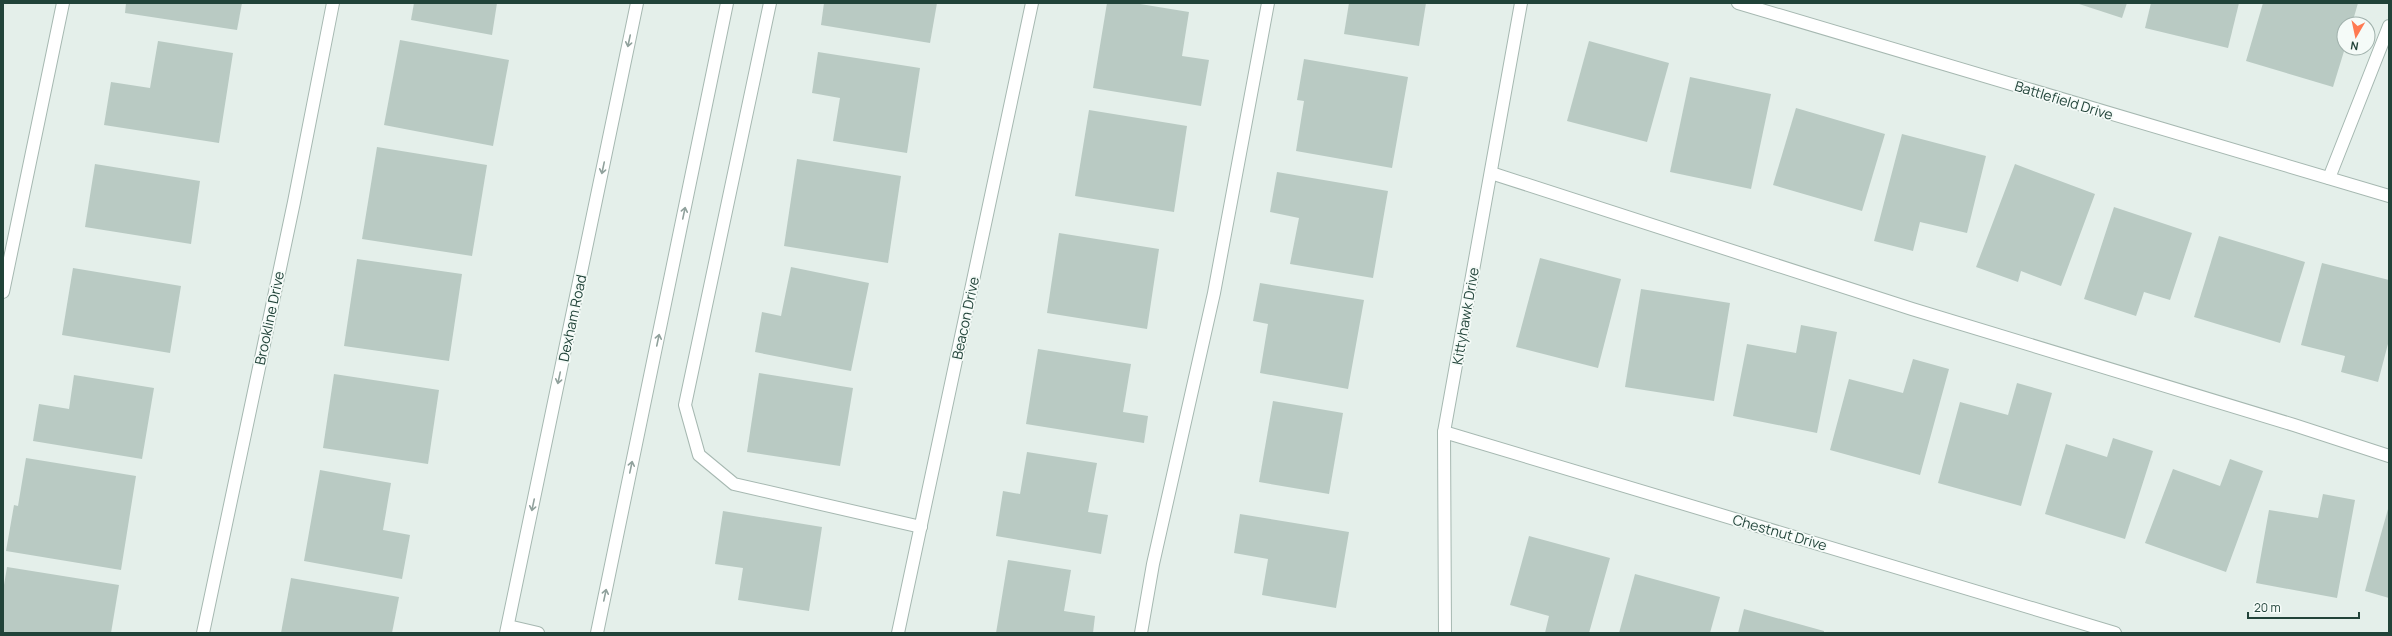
<svg xmlns="http://www.w3.org/2000/svg" width="2392" height="636" font-family="Manrope,sans-serif">
<style>
.building{fill:#b9cac3}
.lines{fill:none;stroke-linecap:round;stroke-linejoin:round}
.service-casing{stroke:#a6b8b1;stroke-width:14}
.minor-casing{stroke:#a6b8b1;stroke-width:14}
.tertiary-casing{stroke:#a6b8b1;stroke-width:14}
.service{stroke:#fff;stroke-width:12}
.minor{stroke:#fff;stroke-width:12}
.tertiary{stroke:#fff;stroke-width:12}
.oneway{stroke:#90a19c}
.labels{text-anchor:middle;dominant-baseline:central;stroke-width:3.5;stroke-linejoin:round;paint-order:stroke}
.street-label{font-size:14px;fill:#214339;stroke:#f5fbf8}
</style>
<rect width="100%" height="100%" fill="#e4efea"/>
<g class="building">
<path d="M126 3H242L237 30 125 13Z"/>
<path d="M414 3H497L492 35 411 20Z"/>
<path d="M824 3H937L930 43 821 25Z"/>
<path d="M1107 3H1134L1189 12 1182 56 1209 60 1201 106 1093 88Z"/>
<path d="M1349 3H1426L1419 46 1344 34Z"/>
<path d="M2076 3H2127L2122 18Z"/>
<path d="M2151 3H2239L2228 48 2145 28Z"/>
<path d="M2263 3H2358L2352 24H2344L2345 48 2333 87 2246 61Z"/>
<path d="M400 40 509 60 493 146 384 125Z"/>
<path d="M158 41 233 53 219 143 104 125 111 82 150 88Z"/>
<path d="M1589 41 1669 63 1647 142 1567 121Z"/>
<path d="M818 52 920 68 907 153 833 141 840 98 812 93Z"/>
<path d="M1304 59 1408 77 1392 168 1296 151 1304 101 1297 100Z"/>
<path d="M1690 77 1771 94 1751 189 1670 172Z"/>
<path d="M1796 108 1885 134 1862 211 1773 185Z"/>
<path d="M1089 110 1187 126 1174 212 1075 196Z"/>
<path d="M1902 134 1986 156 1967 233 1920 222 1913 251 1874 241Z"/>
<path d="M377 147 487 165 472 256 362 239Z"/>
<path d="M797 159 901 176 888 263 784 246Z"/>
<path d="M95 164 200 181 191 244 85 227Z"/>
<path d="M2015 164 2095 194 2061 286 2021 271 2018 282 1976 267Z"/>
<path d="M1277 172 1388 191 1373 278 1290 264 1299 218 1270 212Z"/>
<path d="M2114 207 2192 233 2170 300 2144 292 2136 316 2084 299Z"/>
<path d="M1059 233 1159 249 1147 329 1047 313Z"/>
<path d="M2219 236 2305 262 2280 343 2194 317Z"/>
<path d="M1540 258 1621 279 1598 368 1516 347Z"/>
<path d="M357 259 462 274 449 361 344 346Z"/>
<path d="M2322 263 2389 280V340L2378 382 2341 372 2345 356 2301 345Z"/>
<path d="M791 267 869 283 851 371 755 352 762 312 781 316Z"/>
<path d="M73 268 181 286 170 353 62 335Z"/>
<path d="M1260 283 1364 300 1348 389 1260 373 1268 324 1253 321Z"/>
<path d="M1641 289 1730 303 1714 401 1625 387Z"/>
<path d="M1801 325 1837 332 1817 433 1733 416 1747 344 1796 353Z"/>
<path d="M1038 349 1131 364 1123 412 1148 416 1144 443 1026 424Z"/>
<path d="M1913 359 1949 369 1920 475 1830 450 1849 379 1903 393Z"/>
<path d="M759 373 853 388 840 466 747 452Z"/>
<path d="M334 374 439 390 428 464 323 448Z"/>
<path d="M74 375 154 388 142 459 33 441 39 404 69 409Z"/>
<path d="M2017 383 2052 393 2021 506 1938 483 1960 402 2008 415Z"/>
<path d="M1273 401 1343 413 1329 494 1259 482Z"/>
<path d="M2113 438 2153 451 2125 539 2045 514 2066 444 2107 457Z"/>
<path d="M1027 452 1097 463 1088 512 1108 515 1101 554 996 536 1003 491 1020 494Z"/>
<path d="M26 458 136 476 121 570 6 551 14 505 18 506Z"/>
<path d="M2230 459 2263 471 2226 572 2145 543 2173 469 2220 486Z"/>
<path d="M320 470 391 483 383 530 410 535 402 579 304 561Z"/>
<path d="M2323 494 2355 500 2337 598 2256 583 2269 510 2318 518Z"/>
<path d="M2388 509H2389V598L2365 591Z"/>
<path d="M723 511 822 527 809 611 738 600 743 568 715 564Z"/>
<path d="M1240 514 1349 532 1336 608 1262 595 1268 559 1234 553Z"/>
<path d="M1529 536 1610 558 1589 633H1545L1549 616 1510 605Z"/>
<path d="M1008 560 1071 570 1064 611 1095 616 1093 633H996Z"/>
<path d="M7 567 119 585 111 633H3V591Z"/>
<path d="M1635 574 1720 597 1710 633H1619Z"/>
<path d="M291 578 399 597 392 633H281Z"/>
<path d="M1744 609 1824 631V633H1738Z"/>
</g>
<g class="lines">
<defs>
<g id="service">
<path d="M770 3 685 405 699 455 734 484 921 527"/>
<path d="M1491 173 1912 309 2294 425 2389 456"/>
<path d="M2329 178 2389 26"/>
<path d="M3 292 63 3"/>
<path d="M1141 633 1153 564 1214 293 1268 3"/>
</g>
<g id="minor">
<path d="M1738 3 2389 196"/>
<path d="M1444 432 2115 633"/>
<path d="M508 626 538 633"/>
<path d="M203 633 294 202 333 3"/>
<path d="M898 633 1032 3"/>
<path d="M1445 633 1444 432 1521 3"/>
</g>
<g id="tertiary">
<path d="M506 633 637 3"/>
<path d="M597 633 727 3"/>
</g>
</defs>
<use href="#service" class="service-casing"/>
<use href="#minor" class="minor-casing"/>
<use href="#tertiary" class="tertiary-casing"/>
<use href="#service" class="service"/>
<use href="#minor" class="minor"/>
<use href="#tertiary" class="tertiary"/>
</g>
<defs><path id="oneway-shaft" d="M-6 0H5M1.5-3L5.5 0L1.5 3" fill="none" stroke-width="1.6" stroke-linecap="round" stroke-linejoin="round"/></defs>
<g class="oneway">
<use href="#oneway-shaft" transform="translate(629 41) rotate(102)"/>
<use href="#oneway-shaft" transform="translate(603 168) rotate(102)"/>
<use href="#oneway-shaft" transform="translate(684 213) rotate(-78)"/>
<use href="#oneway-shaft" transform="translate(658 340) rotate(-78)"/>
<use href="#oneway-shaft" transform="translate(559 378) rotate(102)"/>
<use href="#oneway-shaft" transform="translate(631 467) rotate(-78)"/>
<use href="#oneway-shaft" transform="translate(533 505) rotate(102)"/>
<use href="#oneway-shaft" transform="translate(605 595) rotate(-78)"/>
</g>
<g class="labels">
<g class="street-label">
<text transform="translate(2064 100) rotate(17)">Battlefield Drive</text>
<text transform="translate(1465 316) rotate(-80)">Kittyhawk Drive</text>
<text transform="translate(269 318) rotate(-78)">Brookline Drive</text>
<text transform="translate(572 318) rotate(-78)">Dexham Road</text>
<text transform="translate(965 318) rotate(-78)">Beacon Drive</text>
<text transform="translate(1780 532) rotate(16)">Chestnut Drive</text>
</g>
</g>
<rect width="2392" height="636" fill="none" stroke="#214339" stroke-width="8"/>
<g transform="translate(2356 36) rotate(189)"><circle r="19" fill="#f5fbf8" stroke="#a0b1ac"/>
<path d="M0-3L7 15L0 10L-7 15Z" fill="#ff7a52"/>
<text y="-6" font-size="11" font-weight="bold" text-anchor="middle" fill="#214339">N</text>
</g>
<path d="M2248 612v6h111v-6" fill="none" stroke="#214339" stroke-width="2"/>
<text x="2254" y="612" font-size="12" fill="#214339" stroke="#f5fbf8" stroke-width="3" paint-order="stroke">20 m</text>
</svg>
